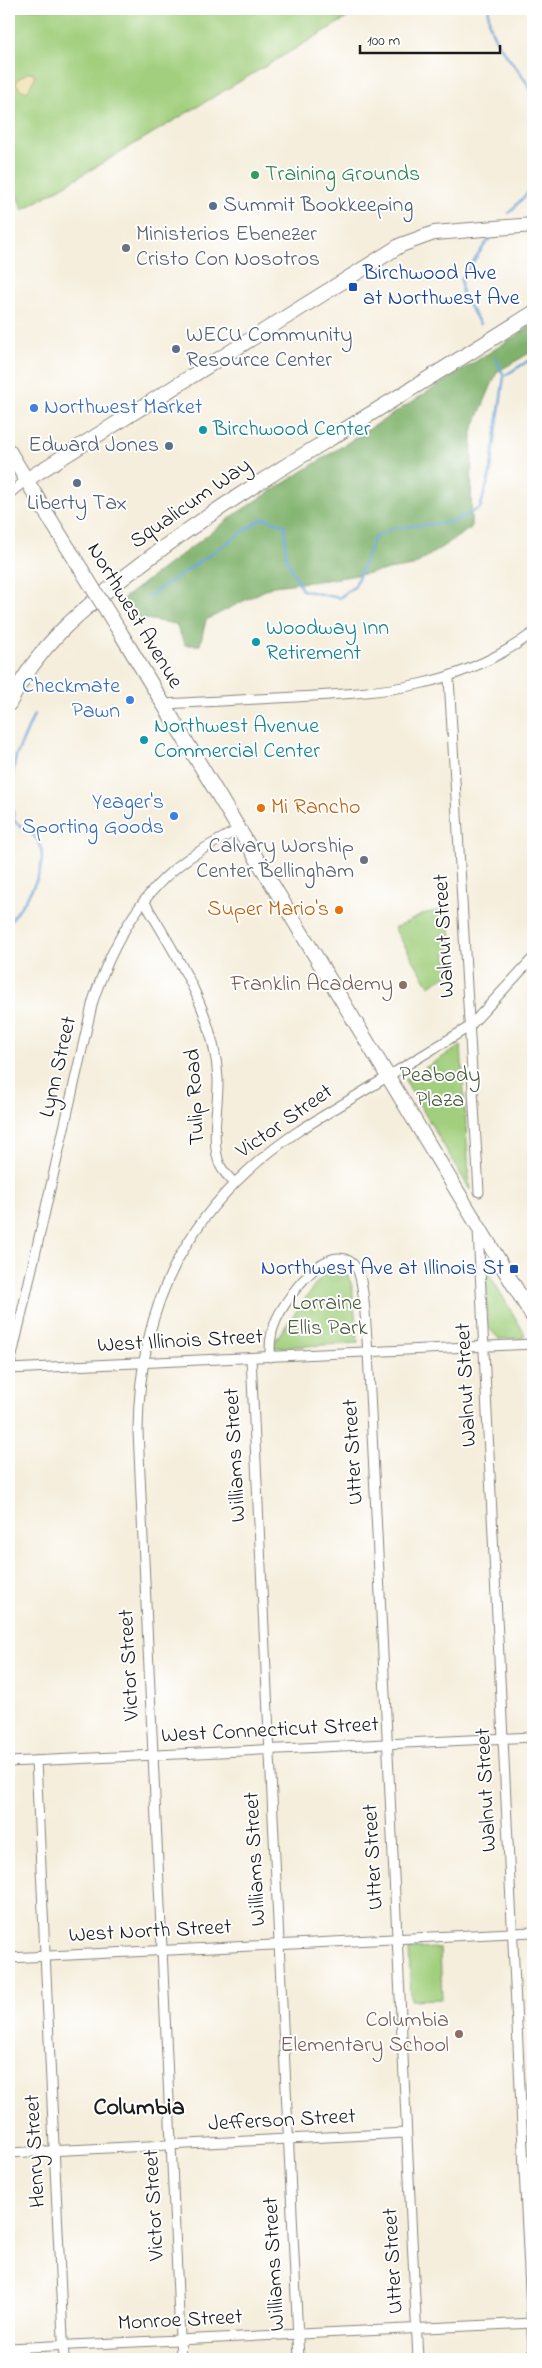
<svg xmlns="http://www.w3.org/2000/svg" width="542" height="2368" font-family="'Indie Flower',sans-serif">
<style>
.green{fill:#a1cf7d;stroke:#5e764c}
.forest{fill:#80b26c;stroke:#4e6744}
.sand{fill:#eeda9e;stroke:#857b5d}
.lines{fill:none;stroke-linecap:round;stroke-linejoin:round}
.stream{stroke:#66a1d6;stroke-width:2.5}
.street-casing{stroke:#88857c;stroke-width:11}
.secondary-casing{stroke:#88857c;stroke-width:16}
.street{stroke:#fff;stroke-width:9}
.secondary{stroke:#fff;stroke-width:14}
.secondary-bridge-casing{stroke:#88857c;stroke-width:16;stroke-linecap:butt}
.secondary-bridge{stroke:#fff;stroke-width:14}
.leisure-dot{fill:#2e9e5b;stroke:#fff;stroke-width:2}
.service-dot{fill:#5c6f8a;stroke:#fff;stroke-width:2}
.worship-dot{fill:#6b7280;stroke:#fff;stroke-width:2}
.transit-dot{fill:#1a4fb4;stroke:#fff;stroke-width:2}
.shop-dot{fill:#3f7fe0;stroke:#fff;stroke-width:2}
.culture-dot{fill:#0f9aa8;stroke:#fff;stroke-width:2}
.food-dot{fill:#e8710a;stroke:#fff;stroke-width:2}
.education-dot{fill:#8d6e63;stroke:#fff;stroke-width:2}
.labels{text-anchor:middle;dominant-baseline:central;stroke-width:4;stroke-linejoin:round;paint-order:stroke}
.leisure-label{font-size:22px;fill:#27864d;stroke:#fff;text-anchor:start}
.service-label{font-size:22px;fill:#4e5e75;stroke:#fff;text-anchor:start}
.worship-label{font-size:22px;fill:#5b616d;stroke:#fff;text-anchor:start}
.transit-label{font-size:22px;fill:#164399;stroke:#fff;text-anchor:start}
.shop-label{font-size:22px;fill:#366cbe;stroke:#fff;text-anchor:end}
.culture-label{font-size:22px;fill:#0d838f;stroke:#fff;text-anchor:start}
.street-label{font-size:22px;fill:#1c1c1c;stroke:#fff}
.food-label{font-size:22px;fill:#c56008;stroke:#fff;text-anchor:start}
.education-label{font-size:22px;fill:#785e54;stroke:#fff;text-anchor:end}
.park-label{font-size:22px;fill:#4b5b3e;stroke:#fff}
.neighbourhood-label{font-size:24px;font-weight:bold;fill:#1c1c1c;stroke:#fff}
</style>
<rect width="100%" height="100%" fill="#fff"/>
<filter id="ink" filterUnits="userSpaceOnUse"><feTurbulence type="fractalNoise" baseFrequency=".02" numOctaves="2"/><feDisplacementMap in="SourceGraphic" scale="10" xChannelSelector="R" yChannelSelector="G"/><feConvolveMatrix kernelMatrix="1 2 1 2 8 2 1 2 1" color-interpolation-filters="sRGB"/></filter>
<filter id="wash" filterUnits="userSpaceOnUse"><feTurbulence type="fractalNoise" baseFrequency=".0096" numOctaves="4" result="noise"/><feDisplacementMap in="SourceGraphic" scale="20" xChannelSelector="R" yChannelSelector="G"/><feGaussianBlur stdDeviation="1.12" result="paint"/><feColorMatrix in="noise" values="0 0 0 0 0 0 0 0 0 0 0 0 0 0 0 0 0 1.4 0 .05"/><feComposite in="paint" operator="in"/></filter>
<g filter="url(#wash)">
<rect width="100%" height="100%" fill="#f5eedc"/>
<g class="green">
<path d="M9 9H362L23 210 9 178Z"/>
<path d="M449 909 451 946 445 955 453 972 429 986 394 928 426 913Z"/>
<path d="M461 1046 470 1190 405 1080Z"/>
<path d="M335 1267 345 1270 352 1285 358 1343 270 1348 317 1282Z"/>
<path d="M488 1272 525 1334 523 1338 499 1339 488 1327 485 1275Z"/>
<path d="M440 1948 442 1999 411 2000 409 1949Z"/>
</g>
<path class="forest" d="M533 325V351L497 372 472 431 471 528 413 566 326 580 273 586 206 620 200 645H185L176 624 146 619 134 627 120 601 237 513Z"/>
<path class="sand" d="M27 73H34L35 77 27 92 20 89 16 83 18 79Z"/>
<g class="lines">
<g class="stream">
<path d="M489 9C485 43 521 65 533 94"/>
<path d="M509 213 533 187"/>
<path d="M480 324 462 294 461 279 489 239"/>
<path d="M495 357 504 376"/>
<path d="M148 597 263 518 285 525 286 558 302 590 339 598 355 586 374 538 394 528 452 522 480 508 490 475 504 376 533 358"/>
<path d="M9 923C24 902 55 865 36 838 31 832 20 826 14 821L10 789 16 756 34 715"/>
</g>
</g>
</g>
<g filter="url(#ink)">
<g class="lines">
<defs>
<g id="street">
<path d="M9 494 26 480"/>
<path d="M449 678 479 1192"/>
<path d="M164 704C208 702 252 699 296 697 387 692 457 688 533 633"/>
<path d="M144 901C177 957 214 1011 218 1078 219 1103 210 1142 220 1165 223 1172 229 1177 234 1183"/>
<path d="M478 1229 533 2352"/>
<path d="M270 1357C270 1345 270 1334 275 1323 283 1302 331 1231 357 1269 365 1282 366 1334 368 1352L418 2359"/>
<path d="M251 1358 299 2359"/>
<path d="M9 1369 93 1001C111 947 139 894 186 860 203 848 221 839 239 829"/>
<path d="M9 1369 533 1344"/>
<path d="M36 1761 64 2359"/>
<path d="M9 1762 533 1737"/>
<path d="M9 1958 533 1932"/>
<path d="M9 2153 406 2133"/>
<path d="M9 2348 533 2323"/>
<path d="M181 2359 138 1431C139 1299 191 1203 300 1130L469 1027 533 958"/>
</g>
<g id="secondary">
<path d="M9 451 39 501"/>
<path d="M26 480 401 245 434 233 533 225"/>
<path d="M120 632 533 1317"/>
<path d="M9 704C39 644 76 615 127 575 188 527 252 486 318 446 390 402 462 358 533 313"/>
</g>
</defs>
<use href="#street" class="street-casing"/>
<use href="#secondary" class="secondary-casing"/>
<use href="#street" class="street"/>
<use href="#secondary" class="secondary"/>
<defs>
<path id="secondary-bridge" d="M39 501 120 632"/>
</defs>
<use href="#secondary-bridge" class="secondary-bridge-casing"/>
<use href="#secondary-bridge" class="secondary-bridge"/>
</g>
</g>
<circle class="leisure-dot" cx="255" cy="175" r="5"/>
<g class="service-dot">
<circle cx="213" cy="206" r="5"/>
<circle cx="176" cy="349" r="5"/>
<circle cx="169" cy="446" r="5"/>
<circle cx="77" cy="483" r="5"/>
</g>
<g class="worship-dot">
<circle cx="126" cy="248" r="5"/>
<circle cx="364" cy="860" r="5"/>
</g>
<g class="transit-dot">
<rect x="348" y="282" width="10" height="10" rx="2.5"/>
<rect x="509" y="1264" width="10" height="10" rx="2.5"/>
</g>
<g class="shop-dot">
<circle cx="34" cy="408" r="5"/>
<circle cx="130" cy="700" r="5"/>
<circle cx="174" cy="816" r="5"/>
</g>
<g class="culture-dot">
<circle cx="203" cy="430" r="5"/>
<circle cx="256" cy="642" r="5"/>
<circle cx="144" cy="740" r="5"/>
</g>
<g class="food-dot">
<circle cx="261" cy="808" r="5"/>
<circle cx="339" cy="910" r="5"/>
</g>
<g class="education-dot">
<circle cx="403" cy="985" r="5"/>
<circle cx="459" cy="2034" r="5"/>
</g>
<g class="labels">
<g class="leisure-label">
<text x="265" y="175">Training Grounds</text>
</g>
<g class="service-label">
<text x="223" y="206">Summit Bookkeeping</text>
<text x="186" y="336">WECU Community<tspan x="186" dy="25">Resource Center</tspan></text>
<text x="159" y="446" text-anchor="end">Edward Jones</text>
<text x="77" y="504" text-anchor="middle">Liberty Tax</text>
</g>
<g class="worship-label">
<text x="136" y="235">Ministerios Ebenezer<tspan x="136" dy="25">Cristo Con Nosotros</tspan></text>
<text x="354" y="847" text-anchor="end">Calvary Worship<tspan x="354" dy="25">Center Bellingham</tspan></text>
</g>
<g class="transit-label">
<text x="363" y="274">Birchwood Ave<tspan x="363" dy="25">at Northwest Ave</tspan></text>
<text x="504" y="1269" text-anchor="end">Northwest Ave at Illinois St</text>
</g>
<g class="shop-label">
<text x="44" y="408" text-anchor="start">Northwest Market</text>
<text x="120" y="687">Checkmate<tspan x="120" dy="25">Pawn</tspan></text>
<text x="164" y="803">Yeager's<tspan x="164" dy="25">Sporting Goods</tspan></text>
</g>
<g class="culture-label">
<text x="213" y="430">Birchwood Center</text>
<text x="266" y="629">Woodway Inn<tspan x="266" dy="25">Retirement</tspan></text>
<text x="154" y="727">Northwest Avenue<tspan x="154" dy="25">Commercial Center</tspan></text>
</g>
<g class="street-label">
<text transform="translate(191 504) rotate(-35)">Squalicum Way</text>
<text transform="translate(134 616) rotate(59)">Northwest Avenue</text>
<text transform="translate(445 936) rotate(-93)">Walnut Street</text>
<text transform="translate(59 1067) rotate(-77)">Lynn Street</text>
<text transform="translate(196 1097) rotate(-93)">Tulip Road</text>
<text transform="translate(285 1122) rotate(-35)">Victor Street</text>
<text transform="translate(180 1342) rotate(-3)">West Illinois Street</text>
<text transform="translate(467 1385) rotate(-93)">Walnut Street</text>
<text transform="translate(354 1452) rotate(-93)">Utter Street</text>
<text transform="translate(236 1455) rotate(-93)">Williams Street</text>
<text transform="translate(130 1665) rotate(-93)">Victor Street</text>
<text transform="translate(270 1731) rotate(-3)">West Connecticut Street</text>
<text transform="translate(487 1790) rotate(-93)">Walnut Street</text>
<text transform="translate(374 1857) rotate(-93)">Utter Street</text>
<text transform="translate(256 1859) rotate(-93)">Williams Street</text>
<text transform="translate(150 1932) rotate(-3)">West North Street</text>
<text transform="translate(282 2121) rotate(-3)">Jefferson Street</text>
<text transform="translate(36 2151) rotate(-93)">Henry Street</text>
<text transform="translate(155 2205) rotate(-93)">Victor Street</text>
<text transform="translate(394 2261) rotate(-93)">Utter Street</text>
<text transform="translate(275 2264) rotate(-93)">Williams Street</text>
<text transform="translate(180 2321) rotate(-3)">Monroe Street</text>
</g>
<g class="food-label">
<text x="271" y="808">Mi Rancho</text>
<text x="329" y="910" text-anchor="end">Super Mario's</text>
</g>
<g class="education-label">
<text x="393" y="985">Franklin Academy</text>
<text x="449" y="2021">Columbia<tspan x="449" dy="25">Elementary School</tspan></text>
</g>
<g class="park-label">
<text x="440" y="1076">Peabody<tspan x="440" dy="25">Plaza</tspan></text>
<text x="327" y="1304">Lorraine<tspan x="327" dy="25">Ellis Park</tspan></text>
</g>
<g class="neighbourhood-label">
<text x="139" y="2108">Columbia</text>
</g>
</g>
<rect width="542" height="2368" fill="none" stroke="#fff" stroke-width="30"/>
<path d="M360 45v8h140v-8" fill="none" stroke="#1c1c1c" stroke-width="2.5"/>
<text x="367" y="45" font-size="15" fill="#1c1c1c" stroke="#ffffff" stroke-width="4" paint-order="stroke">100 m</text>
</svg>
